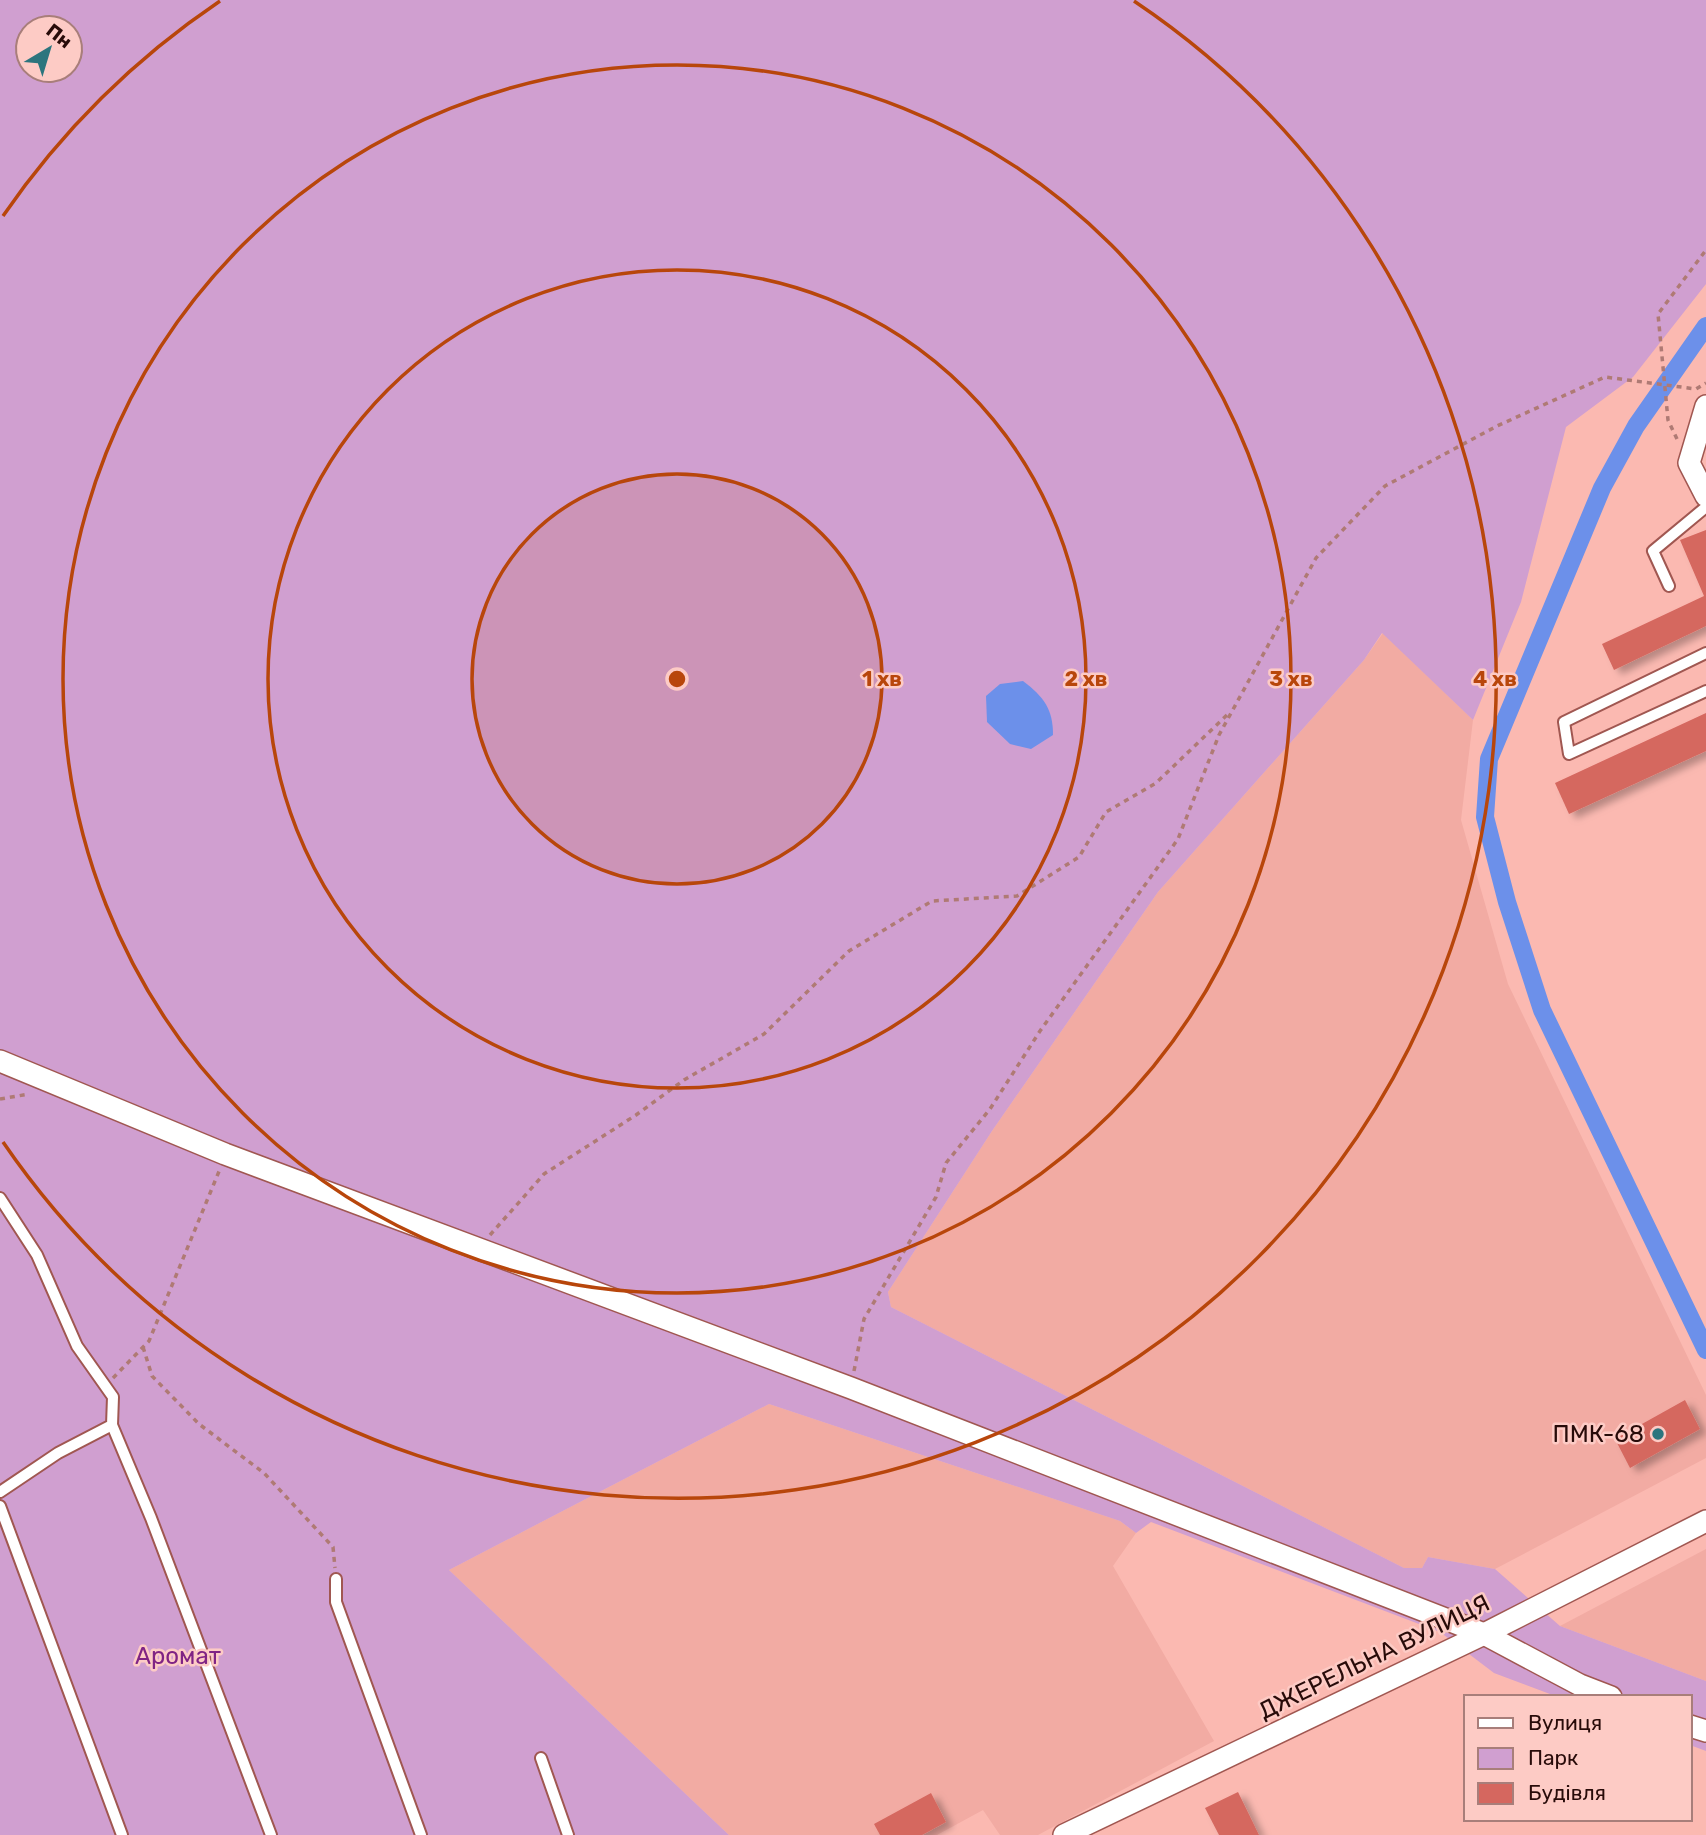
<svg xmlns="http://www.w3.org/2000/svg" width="1706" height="1835" font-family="Rubik,sans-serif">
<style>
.built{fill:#f2aba3}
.green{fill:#d09fd0;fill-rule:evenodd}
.water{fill:#6c90ea}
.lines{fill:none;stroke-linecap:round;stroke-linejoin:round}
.canal{stroke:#6c90ea;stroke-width:18}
.building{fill:#d5675f;filter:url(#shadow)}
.lane-casing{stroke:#a05751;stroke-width:14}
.street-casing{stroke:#a05751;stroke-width:24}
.path{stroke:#af7a74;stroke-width:3.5;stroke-dasharray:5 5;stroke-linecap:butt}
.lane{stroke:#fff;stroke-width:10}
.street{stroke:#fff;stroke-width:21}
.ring{fill:none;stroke:#b8460b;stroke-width:3.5}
.poi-dot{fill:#2c757e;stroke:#fdcbc5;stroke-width:2.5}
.labels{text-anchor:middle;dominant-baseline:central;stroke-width:5;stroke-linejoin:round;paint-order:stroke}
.poi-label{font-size:24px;fill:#280b09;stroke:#fdcbc5;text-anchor:end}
.park-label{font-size:24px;fill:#802384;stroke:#fdcbc5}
.street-label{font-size:24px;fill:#280b09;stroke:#fdcbc5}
.centre{fill:#b8460b;stroke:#fdcbc5;stroke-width:3.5}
.ring-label{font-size:21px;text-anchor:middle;font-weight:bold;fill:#b8460b;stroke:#fdcbc5;stroke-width:5;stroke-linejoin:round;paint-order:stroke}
</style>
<defs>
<filter id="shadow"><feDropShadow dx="7" dy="4.5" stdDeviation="3.5" flood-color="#0004"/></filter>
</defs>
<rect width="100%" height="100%" fill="#fbb9b1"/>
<g class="built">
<path d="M1383 633 1473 720 1461 820 1508 984 1706 1395V1458L1495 1569 1428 1557 1422 1568H1404L891 1307 888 1292 992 1131 1158 892 1364 660Z"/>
<path d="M769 1404 1120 1521 1136 1533 1113 1566 1214 1741 1038 1835H1000L983 1810 937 1835H729L449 1570Z"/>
<path d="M1706 1549V1681L1560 1626Z"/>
</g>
<path class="green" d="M0 0H1706V284L1633 377 1566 427 1521 602 1473 720 1382 633 1364 660 1158 892 992 1131 888 1292 891 1307 1404 1568H1422L1428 1557 1495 1569 1560 1626 1706 1681V1751L1690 1745V1697H1558L1494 1673 1440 1632 1151 1522 1136 1533 1120 1521 769 1404 449 1570 729 1835H0ZM28 28H70V70H28Z"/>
<path class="water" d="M1023 681C1044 697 1053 709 1053 735L1031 749 1010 744 987 722 986 696 1000 684Z"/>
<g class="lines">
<path class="canal" d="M1706 326 1636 426 1602 488 1489 759 1485 817 1507 902 1542 1010 1706 1350"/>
</g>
<g class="building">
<path d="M1706 530V626L1614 670 1602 644 1704 596 1680 540Z"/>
<path d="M1706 713V751L1569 814 1555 783Z"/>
<path d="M1685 1400 1700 1429 1630 1468 1615 1439Z"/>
<path d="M1238 1792 1259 1835H1219L1205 1808Z"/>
<path d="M931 1793 946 1822 922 1835H880L874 1824Z"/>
</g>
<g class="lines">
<defs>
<g id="lane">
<path d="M1669 586 1653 551 1706 507"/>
<path d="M1706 653 1564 722 1569 754 1706 691"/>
<path d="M0 1198 37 1255 77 1346 113 1397 112 1425 58 1453 0 1492"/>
<path d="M112 1425 151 1518 271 1835"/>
<path d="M0 1506 122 1835"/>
<path d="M336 1579V1602L421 1835"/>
<path d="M541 1758 568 1835"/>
</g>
<g id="street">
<path d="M1706 406 1689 463 1706 496"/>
<path d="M0 1061 225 1154 851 1388 1484 1634 1580 1685 1611 1697"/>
<path d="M1690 1726 1706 1731"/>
<path d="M1064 1835 1484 1634 1706 1521"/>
</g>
</defs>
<use href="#lane" class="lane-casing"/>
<use href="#street" class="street-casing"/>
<g class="path">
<path d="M1677 439 1668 420 1658 314 1706 250"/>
<path d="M0 1099 29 1094"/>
<path d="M490 1235 544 1174 636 1115 684 1080 764 1034 849 951 932 901 1017 896 1079 857 1106 812 1156 783 1228 714"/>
<path d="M143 1347 152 1376 199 1424 264 1473 333 1547 335 1568"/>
<path d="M854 1371 864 1319 936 1197 946 1163 990 1109 1040 1031 1178 839 1219 735 1316 558 1385 486 1497 426 1605 377 1696 389 1706 383"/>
<path d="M113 1378 149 1341 220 1169"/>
</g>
<use href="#lane" class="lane"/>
<use href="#street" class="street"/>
</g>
<circle cx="677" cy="679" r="205" fill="#b8460b" fill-opacity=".12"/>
<g class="ring">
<circle cx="677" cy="679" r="205"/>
<circle cx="677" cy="679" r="409"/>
<circle cx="677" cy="679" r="614"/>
<path d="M3 216A818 818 0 0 1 220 1M1134 1A818 818 0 1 1 3 1142"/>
</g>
<circle class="poi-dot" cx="1658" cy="1434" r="7"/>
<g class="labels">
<g class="poi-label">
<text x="1644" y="1434">ПМК-68</text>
</g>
<g class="park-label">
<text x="178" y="1656">Аромат</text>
</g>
<g class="street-label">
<text transform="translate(1374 1657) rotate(-26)">ДЖЕРЕЛЬНА ВУЛИЦЯ</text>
</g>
</g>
<circle cx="677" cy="679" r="10" class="centre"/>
<g class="ring-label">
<text x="882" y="686">1 хв</text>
<text x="1086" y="686">2 хв</text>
<text x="1291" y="686">3 хв</text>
<text x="1495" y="686">4 хв</text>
</g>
<rect x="1464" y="1695" width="228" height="126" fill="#fdcbc5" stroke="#a87e7a" stroke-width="2"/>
<rect x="1478" y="1718" width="35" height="10" fill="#ffffff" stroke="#a87e7a" stroke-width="2"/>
<text x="1528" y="1730" font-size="21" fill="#280b09">Вулиця</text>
<rect x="1478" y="1748" width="35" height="21" fill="#d09fd0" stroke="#a87e7a" stroke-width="2"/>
<text x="1528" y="1765" font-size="21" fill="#280b09">Парк</text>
<rect x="1478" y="1783" width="35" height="21" fill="#d5675f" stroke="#a87e7a" stroke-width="2"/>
<text x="1528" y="1800" font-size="21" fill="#280b09">Будівля</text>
<g transform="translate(49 49) rotate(38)"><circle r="33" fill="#fdcbc5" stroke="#a87e7a" stroke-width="2"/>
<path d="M0-5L12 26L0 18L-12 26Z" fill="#2c757e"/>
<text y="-10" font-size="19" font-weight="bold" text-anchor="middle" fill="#280b09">Пн</text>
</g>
</svg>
